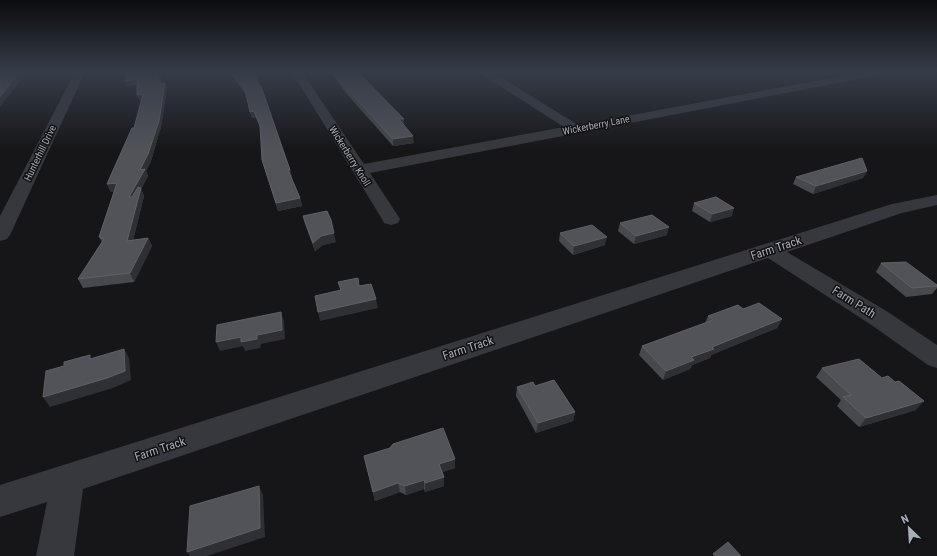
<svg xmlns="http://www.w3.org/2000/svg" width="937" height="556" font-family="'Roboto Condensed',sans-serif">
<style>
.green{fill:#1e261f}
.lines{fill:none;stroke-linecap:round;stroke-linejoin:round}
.minor{fill:#37383d;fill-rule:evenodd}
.wall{fill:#47494d}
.shaded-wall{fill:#2f3033}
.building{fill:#525359;stroke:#5f6168}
.labels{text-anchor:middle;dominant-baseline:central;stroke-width:3;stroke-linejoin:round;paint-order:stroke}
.far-street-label{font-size:10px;fill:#a8adb8;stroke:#111113}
.street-label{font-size:12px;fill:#a8adb8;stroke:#111113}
</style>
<rect width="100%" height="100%" fill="#161618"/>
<path class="green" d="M589 72H644L600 78Z"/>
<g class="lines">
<g class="minor">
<path d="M75 72H85L10 235 7 239 0 241V216Z"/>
<path d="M292 72H302L364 164 564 127 481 74 480 72H492L578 125 863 72H884L879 75 370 173 400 219 398 223 391 225 384 223 382 219Z"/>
<path d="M937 195V205L902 213 787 252 888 312 937 345V368L928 365 870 324 768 258 83 489 74 556H36L47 502 0 517V485L892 204Z"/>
</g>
</g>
<g class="wall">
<path d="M127 72H160L161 83H165L167 88 161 127 151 161 146 171 148 176 141 189 144 196 133 240 148 238 152 246 134 282 83 288 78 279 102 242 99 237 114 191 111 192 107 184 134 128 141 101H140L137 95V85L127 86Z"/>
<path d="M231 72 257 81 290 170 292 177 291 178 300 198 302 206 278 211 262 160 261 129 256 118H252L246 95 233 77Z"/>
<path d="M331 72H358L404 125 414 143 393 146 346 93Z"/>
<path d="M867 171 863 178 813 194 793 184 796 177Z"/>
<path d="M694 203 732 216 710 222 692 211Z"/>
<path d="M303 216 336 242 323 245 315 251 305 224Z"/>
<path d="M620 223 667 235 634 244 618 231Z"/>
<path d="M560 233 605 245 573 255 559 241Z"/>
<path d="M881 263 937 285V288L932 294 906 297 876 272Z"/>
<path d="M743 309 782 319 777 328 711 355 710 358 692 365 690 369 663 380 639 355 642 346 705 323 708 316Z"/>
<path d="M822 368 882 378 895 382 916 410 859 427 837 406 841 400 816 377Z"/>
<path d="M535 386 575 412 573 421 536 433 516 396 517 387Z"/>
<path d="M364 456 455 459V468L442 472 444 477V486L425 492 424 489 406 495 400 492 375 501Z"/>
</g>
<g class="shaded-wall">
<path d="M20 72H27L0 107V97Z"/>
<path d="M158 72H160L161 89 159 83Z"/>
<path d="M137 79 139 85 127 86 125 81Z"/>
<path d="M165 83 167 88 161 127 151 161 146 171 148 176 141 189 144 196 131 249 127 241 133 205 129 197 140 170Z"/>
<path d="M143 94 145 100 140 101 137 95Z"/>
<path d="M254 111 256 118H252L250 112Z"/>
<path d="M399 119H404V125Z"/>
<path d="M413 136 414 143 393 146V139Z"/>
<path d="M288 170H290L292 177 289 178Z"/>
<path d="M867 171 863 178 813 194 816 186Z"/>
<path d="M117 183 120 190 111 192 107 184Z"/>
<path d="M300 198 302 206 278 211 276 203Z"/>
<path d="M734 208 732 216 710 222 712 214Z"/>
<path d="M669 227 667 235 634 244 636 236Z"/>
<path d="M334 233 336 242 323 245 315 251 313 243 321 236Z"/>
<path d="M607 237 605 245 573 255 574 246Z"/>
<path d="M148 238 152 246 134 282 130 273Z"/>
<path d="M376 299 378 308 320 321 318 312Z"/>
<path d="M281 312 284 321 285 339 261 344 260 348 245 351 243 346 220 351 216 342 241 337 257 335Z"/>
<path d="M782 319 777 328 711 355 710 358 692 365 690 369 663 380 666 371 691 357 712 347Z"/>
<path d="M124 349 129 358 131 380 113 388 50 407 43 397Z"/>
<path d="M924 401 916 410 859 427 866 418Z"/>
<path d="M575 412 573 421 536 433 538 423Z"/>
<path d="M455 459V468L440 473 439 464Z"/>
<path d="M444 477V486L425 492V483Z"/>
<path d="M424 480V489L406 495 405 486Z"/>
<path d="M398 483 400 492 375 501 373 492Z"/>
<path d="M259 486 263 495 265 537 207 556H190L187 552Z"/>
</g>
<g class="building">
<path d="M0 72H20L0 97Z"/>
<path d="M127 72H158L159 83H165L159 121 148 154 140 170 145 169 129 197H132L138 187 141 188 127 241 148 238 130 273 78 279 104 239 99 237 117 183 107 184 132 128H134L143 94 137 95V79L125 81Z"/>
<path d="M231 72H254L257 81 262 89 290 170H288L300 198 276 203 262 160 260 126 254 111 250 112 245 89Z"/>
<path d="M334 72H358L404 119H399L413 136 393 139 345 87Z"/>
<path d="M862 158 867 171 816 186 796 177Z"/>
<path d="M716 197 734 208 712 214 694 203Z"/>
<path d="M327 211 331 220 334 233 321 236 313 243 303 216Z"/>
<path d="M652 215 669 227 636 236 620 223Z"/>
<path d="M592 225 607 237 574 246 560 233Z"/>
<path d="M906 262 937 285V286L912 288 881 263Z"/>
<path d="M358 278 359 286 371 284 376 299 318 312 315 296 341 290 338 282Z"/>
<path d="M759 303 782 319 712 347 714 349 691 357 694 360 666 371 642 346 713 320 708 316 738 305 743 309Z"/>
<path d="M281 312 282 330 257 335V339L241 342V337L216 342 217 325Z"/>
<path d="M124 349 125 371 107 378 43 397 46 371 64 366V362L90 355V359Z"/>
<path d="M859 359 882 378 888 376 895 382 899 381 924 401 866 418 843 397 851 395 822 368Z"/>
<path d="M554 380 575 412 538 423 517 387 533 382 535 386Z"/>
<path d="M443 428 455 459 439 464 444 477 425 483 424 480 405 486 398 483 373 492 364 456 390 448 393 444Z"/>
<path d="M259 486 260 528 187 552 190 506Z"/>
<path d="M728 542 741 556H715L713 554Z"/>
</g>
<linearGradient id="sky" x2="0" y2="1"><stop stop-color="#0c0c0d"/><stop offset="0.48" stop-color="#363c48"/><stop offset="1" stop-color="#363c48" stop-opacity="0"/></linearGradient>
<rect width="937" height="150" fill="url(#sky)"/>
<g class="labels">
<g class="far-street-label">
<text transform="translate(596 125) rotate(-11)">Wickerberry Lane</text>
<text transform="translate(40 153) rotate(-64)">Hunterhill Drive</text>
<text transform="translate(350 156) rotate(58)">Wickerberry Knoll</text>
</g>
<g class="street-label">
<text transform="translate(776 248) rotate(-18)">Farm Track</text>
<text transform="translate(854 302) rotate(32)">Farm Path</text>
<text transform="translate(468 348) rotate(-18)">Farm Track</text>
<text transform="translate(160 449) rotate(-18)">Farm Track</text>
</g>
</g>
<g transform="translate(909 528) rotate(335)" stroke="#111113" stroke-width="3" paint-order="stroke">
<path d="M0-3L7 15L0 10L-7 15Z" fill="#a8adb8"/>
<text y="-6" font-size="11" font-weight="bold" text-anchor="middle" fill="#a8adb8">N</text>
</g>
</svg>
